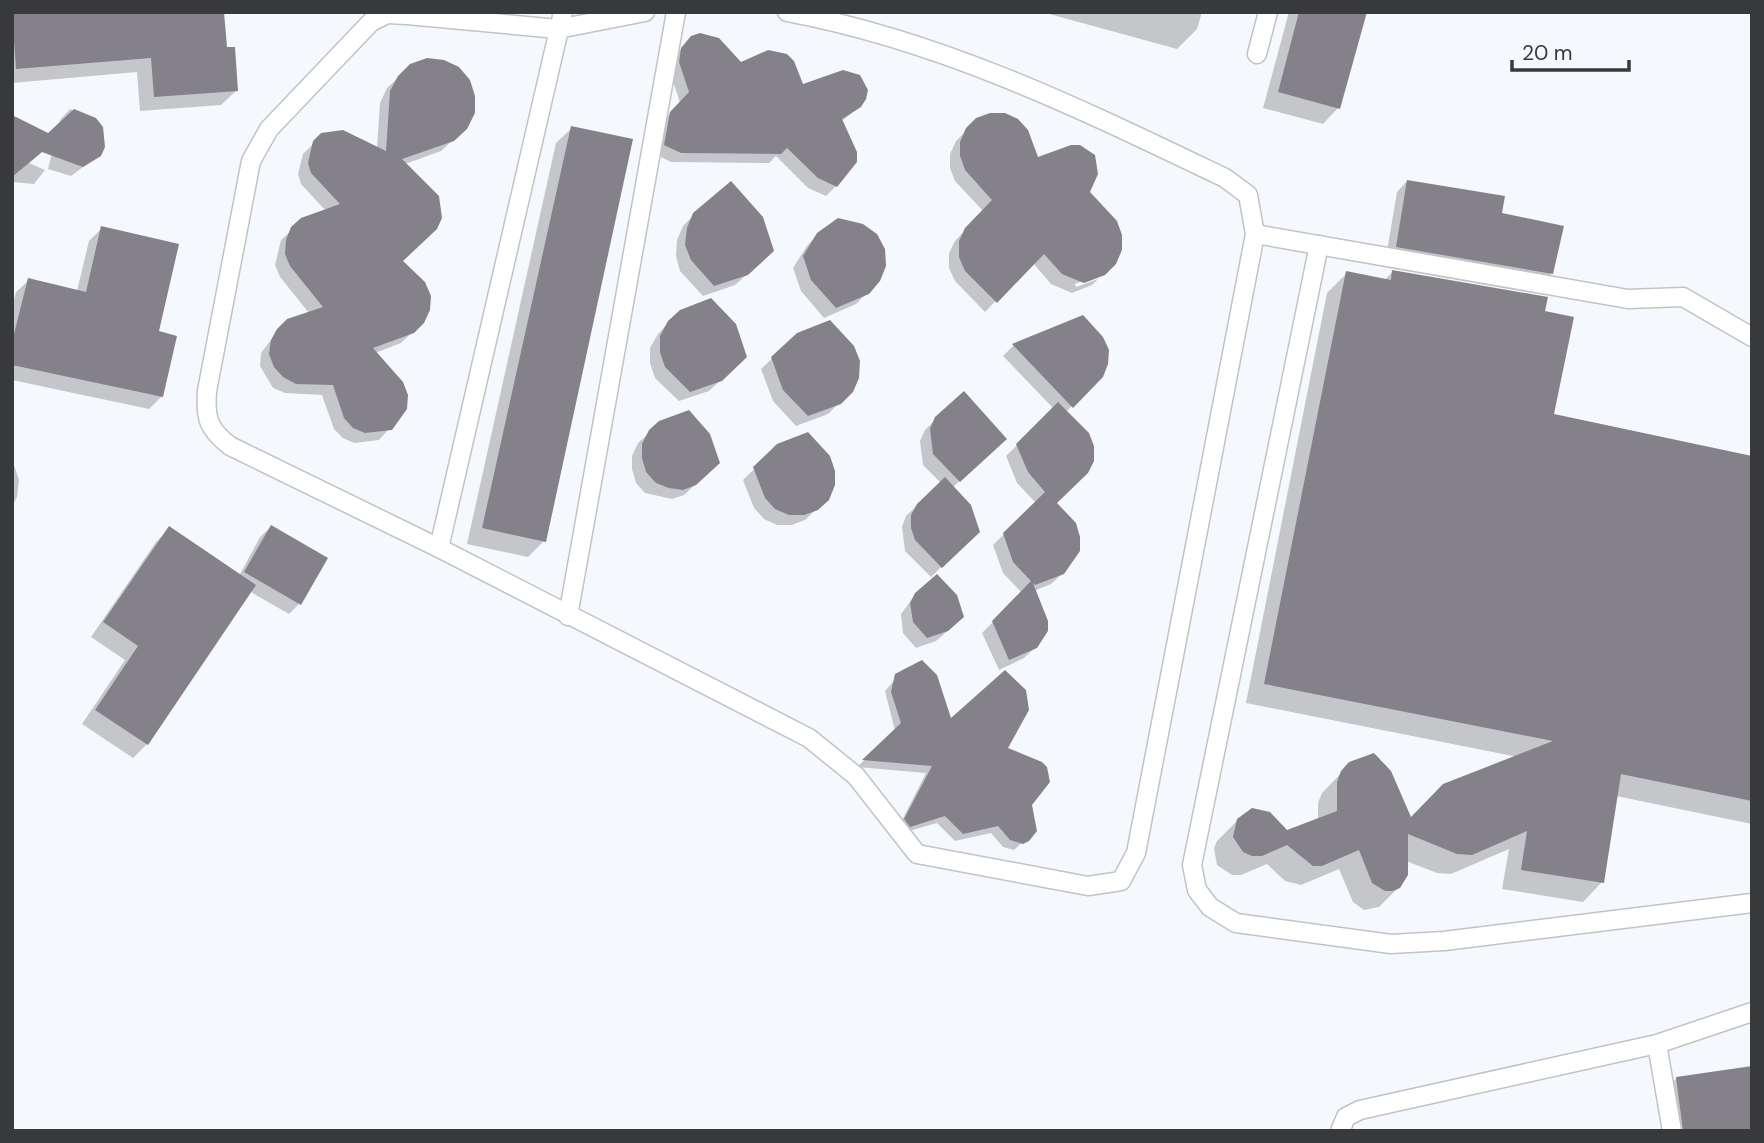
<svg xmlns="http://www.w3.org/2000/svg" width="1764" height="1143" font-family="'DM Sans',sans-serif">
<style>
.shadow{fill:#0003}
.building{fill:#848288}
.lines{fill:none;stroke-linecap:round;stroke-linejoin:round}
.service-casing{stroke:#c0c3c8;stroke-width:21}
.service{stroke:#fff;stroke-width:18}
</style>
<rect width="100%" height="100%" fill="#f5f8fd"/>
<g class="shadow">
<path d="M12 12 225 49 236 91 221 105 140 111 137 72 12 83Z"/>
<path d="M458 12H513L503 23Z"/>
<path d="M1042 12H1202L1197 29 1177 49Z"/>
<path d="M1289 12H1365L1338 108 1323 124 1263 108Z"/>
<path d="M700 35 717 39 740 64 769 51 778 52 792 62 802 86 860 106 841 122 836 186 826 196 808 188 776 156 769 163 671 162 655 154 660 124 680 103 670 72 674 55Z"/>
<path d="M399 77 454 139 441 151 405 164 401 261 423 322 401 343 375 353 390 428 379 440 354 443 343 438 334 429 322 395 285 393 273 388 260 366 261 353 277 332 309 313 280 277 275 265 281 240 293 229 326 211 301 184 298 174 303 154 322 135 377 148 380 103 387 88Z"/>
<path d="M70 109 95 120 99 155 71 176 48 169 55 140 29 163 45 170 34 184 12 182V118L55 139 60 120Z"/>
<path d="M977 120 1088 192 1104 273 1075 284 1076 287 1098 279 1092 285 1072 293 1051 284 1033 263 985 312 955 281 949 268V253L955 241 983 211 955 181 950 168V154L956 141Z"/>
<path d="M572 128 544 541 528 557 467 544 556 143Z"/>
<path d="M1407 181 1500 214 1551 274 1541 284 1386 257 1397 192Z"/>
<path d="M695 214 761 262 735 285 703 296 680 271 676 256 677 240 683 226Z"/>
<path d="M102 228 156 332 162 396 149 409 12 380V307L16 292 29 280 77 291 89 241Z"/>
<path d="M818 234 868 292 856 304 824 318 801 291 793 268 807 246Z"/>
<path d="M1393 271 1542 312 1552 416 1752 458V824L1616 796 1602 882 1583 902 1502 889 1509 849 1451 874 1437 873 1406 861 1399 887 1379 907 1364 910 1353 902 1339 869 1301 885 1285 881 1267 864 1241 875H1232L1217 865 1214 848 1217 841 1238 820 1286 832 1318 820V803L1322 793 1350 764 1410 820 1518 757 1246 703 1327 293 1347 273 1384 281Z"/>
<path d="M1082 317 1102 376 1065 413 1055 503 1063 573 1051 584 1034 591 1036 647 1024 658 999 670 982 633 1022 593 1003 573 993 545 1036 503 1017 483 1006 456 1054 409 1003 356 1013 346Z"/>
<path d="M669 322 745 357 709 391 679 401 655 378 650 363V348L658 334Z"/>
<path d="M798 334 851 391 828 414 796 426 773 401 761 369Z"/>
<path d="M936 419 994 450 952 488 978 531 931 577 905 551 902 527 906 516 941 483 923 465 920 441 925 430Z"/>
<path d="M650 432 708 473 684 495 672 499 645 493 636 483 632 469V456L638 443Z"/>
<path d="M778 446 827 499 805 520 792 525H777L764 519 754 508 743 480Z"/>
<path d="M12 459 19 480 17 497 12 506Z"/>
<path d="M271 527 299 604 289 614 249 591 147 744 133 758 82 724 125 660 91 637 156 542 170 528 239 576 260 537Z"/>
<path d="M916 594 952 627 936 641 916 648 903 633 901 614Z"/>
<path d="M921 662 950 721 1006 748 1030 805 1027 838 1014 850 1003 847 991 833 955 841 937 823 902 833 898 828 926 773 857 767 895 731 885 691 904 669Z"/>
<path d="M1677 1078 1752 1131H1663L1658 1097Z"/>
</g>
<g class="building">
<path d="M12 12H224L227 47H235L238 91 154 97 151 58 16 69Z"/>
<path d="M1299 12H1367L1340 109 1278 92Z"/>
<path d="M700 33 719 38 741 62 768 50 787 54 794 61 803 84 843 70 860 75 868 90 866 99 861 107 842 119 857 152V162L837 187 818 178 787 148 781 154 681 153 664 145 670 112 689 92 679 62 681 48 691 36Z"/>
<path d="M427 58 444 60 459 67 470 80 475 96V113L467 129 454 141 402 159 439 196 442 218 437 229 403 261 425 282 431 296 430 310 424 323 414 333 373 348 403 382 408 395 407 409 392 430 365 433 353 428 344 418 333 385 296 384 283 377 274 367 269 354 271 340 277 329 287 319 323 307 290 266 285 254 286 240 291 227 301 218 340 204 311 173 308 163 313 141 321 133 343 130 386 151 390 91 398 76 410 64Z"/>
<path d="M74 109 96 118 103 127 105 147 101 156 83 167 42 152 12 177V115L48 133Z"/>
<path d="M990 113H1005L1018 119 1028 130 1038 157 1071 145H1080L1095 155 1098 174 1090 192 1117 221 1122 235V250L1116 264 1105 275 1084 283 1062 274 1044 254 997 303 965 271 959 257V241L965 228 992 200 965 170 960 156V142L966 128 976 118Z"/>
<path d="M571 126 633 139 546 542 482 528Z"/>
<path d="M1407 180 1505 196 1502 213 1564 226 1553 274 1396 247Z"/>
<path d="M731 181 763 217 774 251 748 275 714 286 691 260 685 245 687 228 693 213Z"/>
<path d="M838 218 863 224 877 234 885 249 886 266 880 281 869 294 836 308 811 280 803 256 817 233Z"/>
<path d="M101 226 179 244 159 331 177 336 163 397 12 365V342L28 278 86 292Z"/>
<path d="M1392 270 1548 297 1545 311 1574 317 1554 414 1752 456V801L1621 774 1604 883 1521 870 1527 831 1472 855 1457 854 1408 834V875L1400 888 1393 891H1385L1372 883 1359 850 1322 866H1313L1287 845 1262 856H1252L1243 852 1233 837 1237 819 1252 808 1270 812 1287 830 1337 811V782L1341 771 1349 762 1374 753 1391 771 1411 817 1443 784 1553 741 1264 684 1346 271 1391 280Z"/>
<path d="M711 298 736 324 747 357 722 381 690 392 665 367 660 352V336L668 321 680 310Z"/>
<path d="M1083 315 1103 337 1109 350 1108 364 1103 377 1073 408 1012 344Z"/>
<path d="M830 320 854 346 860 361 859 378 853 392 841 404 808 416 783 390 771 357 797 333Z"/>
<path d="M964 391 1007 439 960 482 933 454 930 429 935 417Z"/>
<path d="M1058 402 1089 433 1094 446V461L1088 473 1057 503 1076 523 1080 537V551L1064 574 1035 585 1033 583 1048 621V631L1037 648 1009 660 992 621 1031 581 1013 562 1003 533 1045 492 1028 472 1016 444Z"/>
<path d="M689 410 710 434 720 463 696 485 683 490 669 488 656 483 646 472 642 458V444L649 430 659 421Z"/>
<path d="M808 432 830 456 835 471V485L829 500 818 510 804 515H789L775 509 765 498 753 467 777 444Z"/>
<path d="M945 477 971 505 980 532 942 568 915 540 911 528V515L917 504Z"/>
<path d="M271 525 328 558 301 605 244 572Z"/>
<path d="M169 526 256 585 148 745 95 710 138 646 103 622Z"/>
<path d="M937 574 957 595 964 617 948 631 927 638 913 622 910 603 915 593Z"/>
<path d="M922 660 937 675 951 718 1005 670 1026 690 1029 710 1008 748 1042 762 1047 767 1050 782 1032 805 1037 831 1029 841 1023 844 1010 840 998 826 963 834 945 816 910 827 904 819 932 766 862 760 901 723 891 692 895 674Z"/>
<path d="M1752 1066V1131H1683L1676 1077Z"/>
</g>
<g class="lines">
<defs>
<g id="service">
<path d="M645 12 558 29 407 15 387 14 371 22 269 129 251 161 207 391C205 418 208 429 230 446L439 548 809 738 856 776 917 854 1088 886 1121 881 1136 853 1255 234 1248 195 1225 178C1083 110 943 41 787 12"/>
<path d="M1257 54 1268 12"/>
<path d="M1255 234 1628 299 1683 297 1752 337"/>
<path d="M1319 245 1192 865 1197 890 1210 907 1236 923 1391 944 1444 941 1752 903"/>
<path d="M439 548 563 12"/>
<path d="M568 616 676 12"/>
<path d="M1657 1044 1672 1131"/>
<path d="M1340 1131 1346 1117 1360 1110 1657 1044 1752 1012"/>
</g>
</defs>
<use href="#service" class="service-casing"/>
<use href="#service" class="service"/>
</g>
<rect width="1764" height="1143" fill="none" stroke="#37393b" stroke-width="28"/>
<path d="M1512 60v10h117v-10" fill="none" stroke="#37393b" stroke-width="3.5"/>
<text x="1522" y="60" font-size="21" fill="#37393b" stroke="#f5f8fd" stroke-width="5" paint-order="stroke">20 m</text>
</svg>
